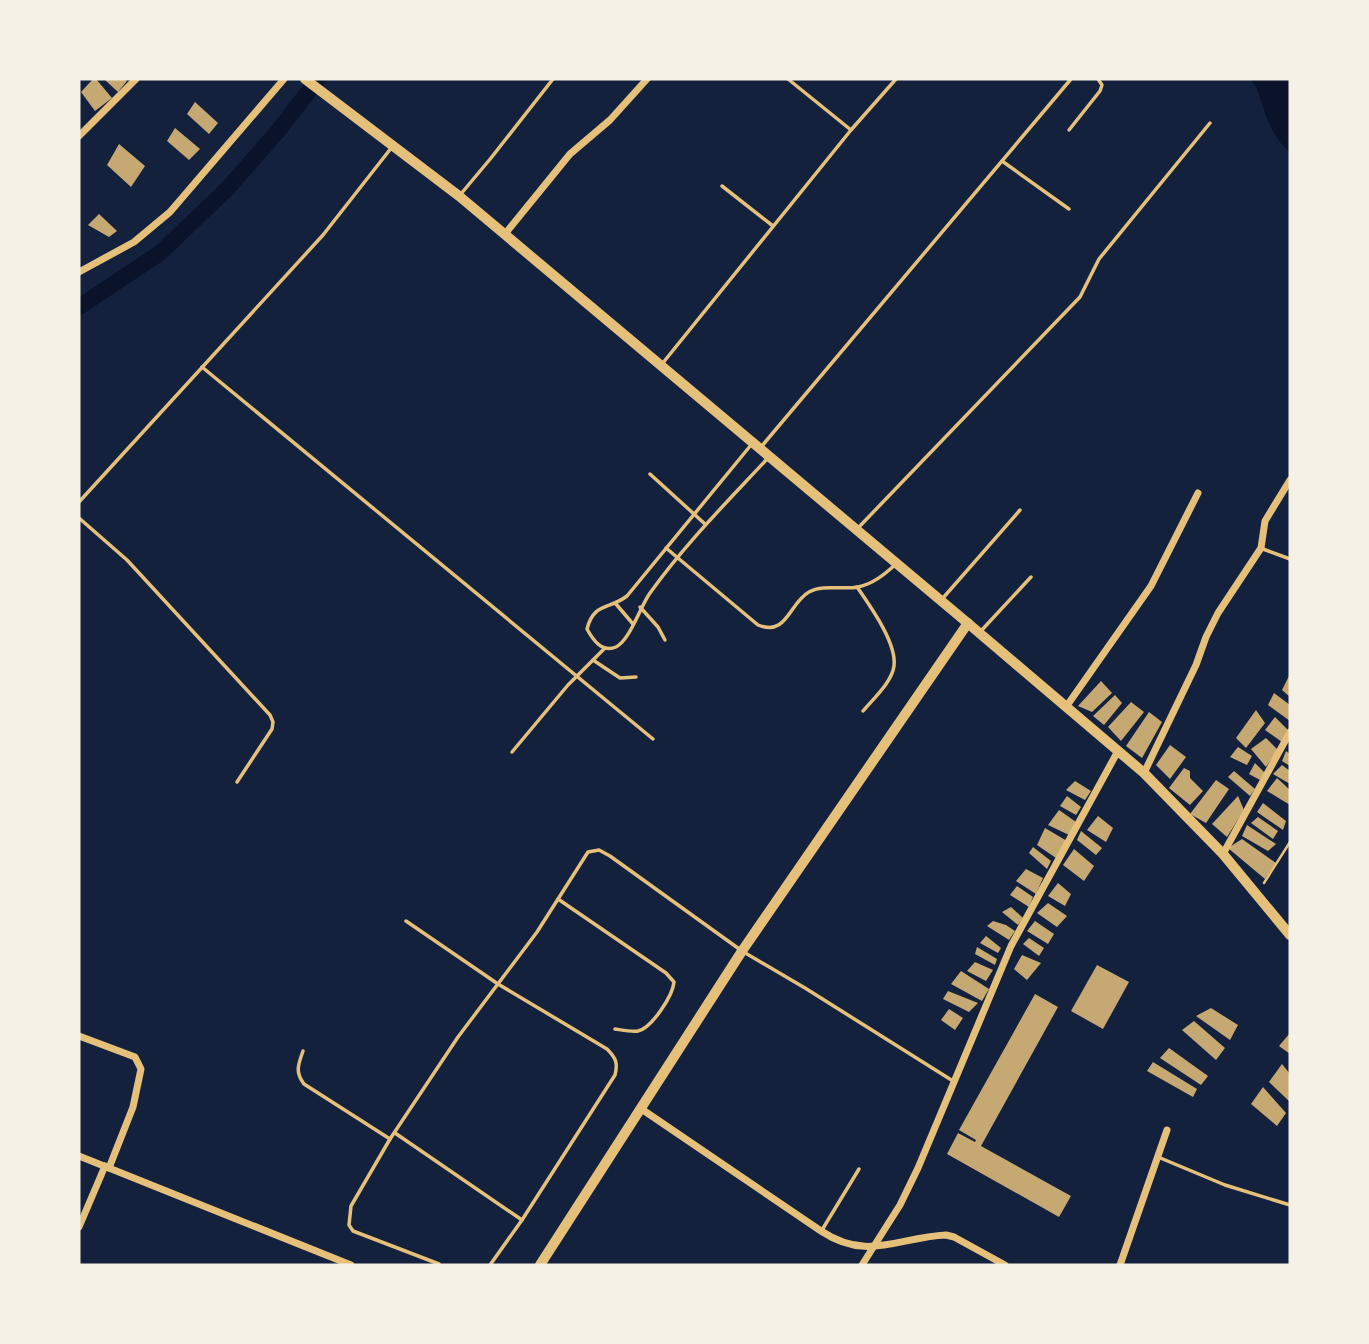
<svg xmlns="http://www.w3.org/2000/svg" width="1369" height="1344" font-family="'Fira Sans Condensed',sans-serif">
<style>
.water{fill:#0b132b}
.lines{fill:none;stroke-linecap:round;stroke-linejoin:round}
.canal{stroke:#0b132b;stroke-width:16}
.building{fill:#c6a872}
.path{stroke:#e5c07b;stroke-width:2.5}
.service{stroke:#e5c07b;stroke-width:3.5}
.minor{stroke:#e5c07b;stroke-width:7}
.tertiary{stroke:#e5c07b;stroke-width:10}
.secondary{stroke:#e5c07b;stroke-width:10}
</style>
<rect width="100%" height="100%" fill="#14213d"/>
<path class="water" d="M1250 79H1290V153C1275 139 1268 124 1262 104 1258 94 1258 87 1250 79Z"/>
<g class="lines">
<path class="canal" d="M79 307 160 253 227 189 278 131 318 79"/>
</g>
<g class="building">
<path d="M93 79H96L112 98 95 111 81 92Z"/>
<path d="M104 79H124L127 81 118 92Z"/>
<path d="M195 102 218 123 209 134 187 114Z"/>
<path d="M175 128 200 149 189 160 167 141Z"/>
<path d="M119 144 145 166 131 187 107 165Z"/>
<path d="M99 214 117 231 109 237 88 225Z"/>
<path d="M1290 674V697L1282 690Z"/>
<path d="M1101 681 1112 693 1092 712 1078 706Z"/>
<path d="M1274 693 1290 705V721L1268 705Z"/>
<path d="M1115 695 1122 703 1104 725 1093 716Z"/>
<path d="M1131 702 1144 712 1121 741 1108 727Z"/>
<path d="M1256 710 1265 723 1246 748 1236 738Z"/>
<path d="M1149 712 1162 722 1142 758 1126 746Z"/>
<path d="M1275 717 1288 730 1282 742 1265 730Z"/>
<path d="M1266 738 1278 750 1266 767 1251 749Z"/>
<path d="M1170 745 1186 757 1170 779 1156 765Z"/>
<path d="M1238 747 1252 756 1247 765 1230 757Z"/>
<path d="M1286 751 1290 754V766L1282 761Z"/>
<path d="M1255 763 1265 773 1260 780 1249 774Z"/>
<path d="M1282 765 1290 771V784L1273 774Z"/>
<path d="M1184 768 1190 771V778L1203 791 1190 805 1169 788Z"/>
<path d="M1234 771 1255 789 1250 796 1228 777Z"/>
<path d="M1277 778 1290 790V805L1267 791Z"/>
<path d="M1216 780 1229 789 1206 823 1190 814Z"/>
<path d="M1075 781 1091 791 1085 800 1066 790Z"/>
<path d="M1067 796 1081 807 1076 815 1060 806Z"/>
<path d="M1238 796 1244 810 1227 837 1212 824Z"/>
<path d="M1263 803 1286 821 1283 830 1257 812Z"/>
<path d="M1059 810 1076 822 1069 835 1048 825Z"/>
<path d="M1098 816 1113 828 1106 842 1087 830Z"/>
<path d="M1258 817 1278 831 1273 839 1251 823Z"/>
<path d="M1247 825 1276 844 1268 851 1242 836Z"/>
<path d="M1045 828 1067 841 1056 858 1037 845Z"/>
<path d="M1081 831 1102 848 1096 855 1077 840Z"/>
<path d="M1242 839 1276 863 1265 879 1228 848Z"/>
<path d="M1033 847 1051 861 1047 869 1029 853Z"/>
<path d="M1074 849 1094 866 1084 881 1063 865Z"/>
<path d="M1026 869 1043 878 1036 894 1016 881Z"/>
<path d="M1058 883 1071 894 1065 906 1048 896Z"/>
<path d="M1017 886 1033 897 1029 907 1010 895Z"/>
<path d="M1048 903 1067 916 1057 927 1037 913Z"/>
<path d="M1011 907 1023 918 1018 925 1002 912Z"/>
<path d="M993 921 1006 925 1015 931 1009 940 987 926Z"/>
<path d="M1035 921 1054 934 1048 944 1027 931Z"/>
<path d="M986 936 1001 948 998 953 980 943Z"/>
<path d="M1029 938 1044 948 1039 956 1023 944Z"/>
<path d="M977 947 997 959 995 965 975 954Z"/>
<path d="M1022 955 1041 963 1027 980 1014 969Z"/>
<path d="M975 962 993 970 986 981 967 971Z"/>
<path d="M1097 965 1129 982 1103 1029 1071 1011Z"/>
<path d="M961 971 989 989 982 1001 951 984Z"/>
<path d="M948 991 978 1003 969 1012 943 999Z"/>
<path d="M1035 994 1058 1007 981 1146 1071 1196 1059 1217 947 1154 958 1133 975 1142 976 1140 959 1130Z"/>
<path d="M1211 1008 1238 1025 1230 1040 1196 1016Z"/>
<path d="M949 1009 963 1018 955 1030 941 1020Z"/>
<path d="M1194 1021 1225 1048 1216 1060 1182 1030Z"/>
<path d="M1290 1033V1054L1279 1046Z"/>
<path d="M1169 1048 1208 1076 1201 1085 1160 1058Z"/>
<path d="M1153 1062 1197 1089 1193 1097 1147 1071Z"/>
<path d="M1282 1064 1290 1074V1102L1269 1082Z"/>
<path d="M1263 1087 1286 1113 1277 1126 1251 1104Z"/>
</g>
<g class="lines">
<path class="path" d="M1264 883 1290 842"/>
<g class="service">
<path d="M788 79 851 130"/>
<path d="M1069 130 1100 91 1102 85 1098 79"/>
<path d="M1002 161 1069 209"/>
<path d="M722 186 773 226"/>
<path d="M460 195 491 158 553 79"/>
<path d="M662 364 851 130 896 79"/>
<path d="M202 367 653 739"/>
<path d="M751 445 627 596C609 610 594 602 587 629 593 640 602 653 616 647 630 640 640 607 650 593 685 544 728 501 768 458"/>
<path d="M761 447 1071 79"/>
<path d="M650 474 705 524"/>
<path d="M79 502 323 235 392 147"/>
<path d="M79 518 127 560 270 715 273 722 272 729 237 782"/>
<path d="M858 528 1080 297 1099 259 1210 123"/>
<path d="M666 548 758 625C787 637 789 603 809 592 823 584 843 590 858 587 873 584 885 574 896 564"/>
<path d="M1263 549 1290 559"/>
<path d="M857 587C870 606 897 643 894 666 892 682 873 699 863 711"/>
<path d="M943 598 1020 510"/>
<path d="M616 604 633 624"/>
<path d="M640 607 658 627 665 640"/>
<path d="M980 632 1031 577"/>
<path d="M593 660 620 678 636 677"/>
<path d="M512 752 568 685 605 648"/>
<path d="M558 899 666 973 674 982C673 995 652 1028 638 1031 632 1032 622 1030 615 1029"/>
<path d="M303 1051C298 1065 295 1072 304 1084L390 1139"/>
<path d="M395 1133 522 1220 615 1075C618 1063 616 1058 607 1049L498 984 406 921"/>
<path d="M1158 1157 1225 1185 1290 1205"/>
<path d="M822 1230 859 1169"/>
<path d="M439 1264 353 1231 349 1225 351 1206 390 1139 458 1037 537 932 588 852 599 850 610 856 742 951 805 988 953 1081"/>
<path d="M490 1265 522 1220"/>
</g>
<g class="minor">
<path d="M79 136 136 79"/>
<path d="M505 234 570 154 610 120 647 79"/>
<path d="M79 272 134 242 170 212 284 79"/>
<path d="M1066 707 1151 586 1198 493"/>
<path d="M1144 773 1196 665 1206 637 1218 613 1261 548 1265 521 1290 480"/>
<path d="M1223 854 1290 732"/>
<path d="M79 1036 135 1057 141 1069 133 1107 109 1168"/>
<path d="M640 1108 821 1231C868 1262 898 1237 946 1235L954 1237 1005 1265"/>
<path d="M79 1156 351 1265"/>
<path d="M79 1227 105 1166"/>
<path d="M862 1265 900 1205 918 1168 1011 946 1118 751"/>
<path d="M1120 1265 1167 1130"/>
</g>
<path class="tertiary" d="M540 1265 742 951 968 623"/>
<path class="secondary" d="M305 79 459 196 970 625 1144 773 1223 854 1290 935"/>
</g>
<rect width="1369" height="1344" fill="none" stroke="#f6f1e7" stroke-width="161"/>
</svg>
